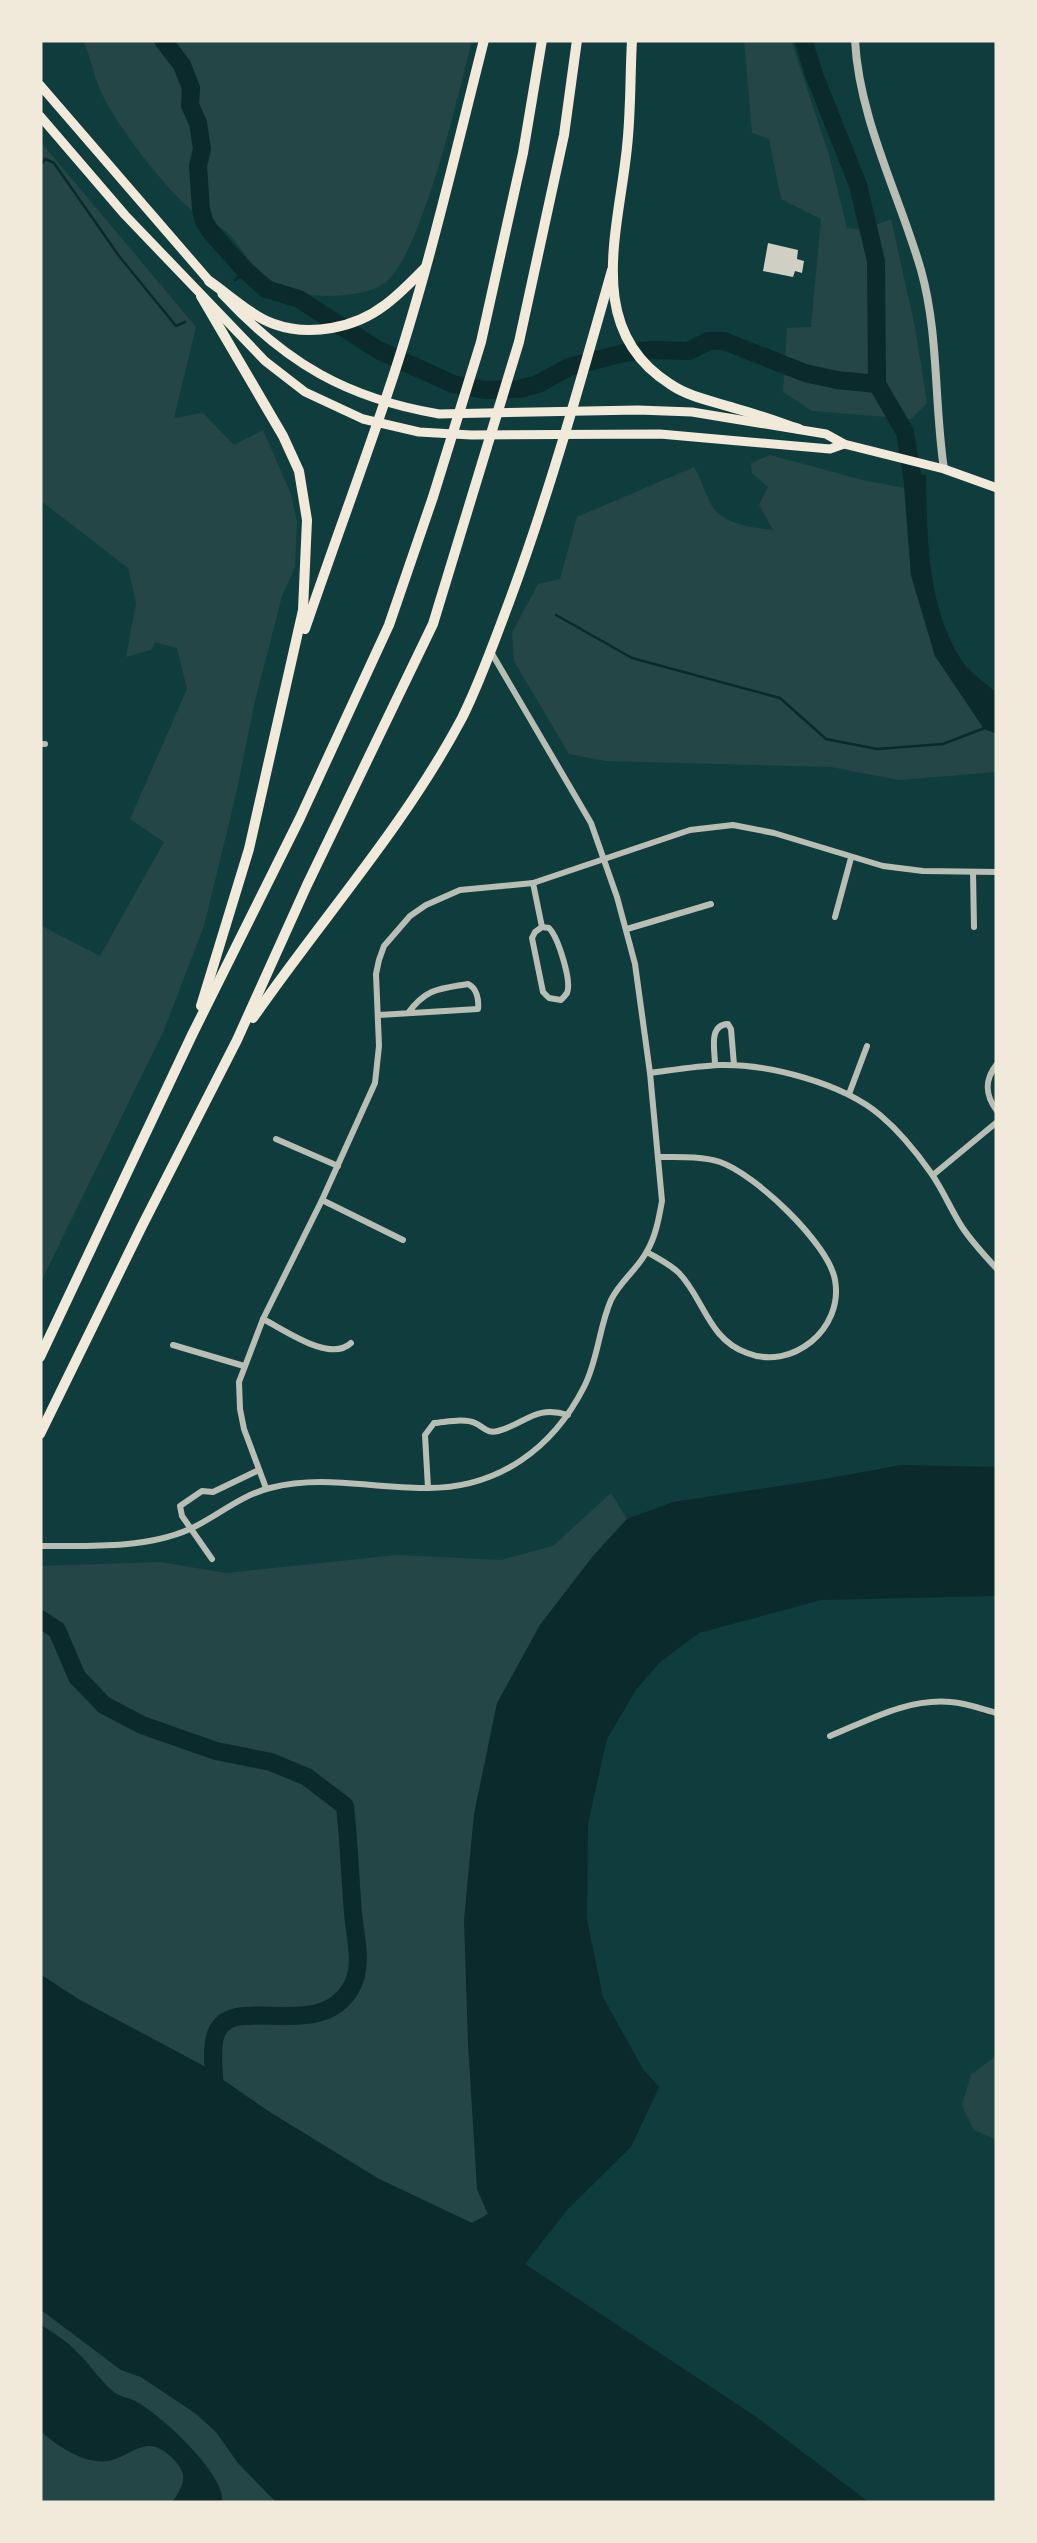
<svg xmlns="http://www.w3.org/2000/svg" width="1037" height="2543" font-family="Inter,sans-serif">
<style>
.green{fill:#244646}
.water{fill:#0a2a2b}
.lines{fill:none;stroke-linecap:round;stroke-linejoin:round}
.stream{stroke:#0a2a2b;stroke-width:2.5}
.river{stroke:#0a2a2b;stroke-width:18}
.building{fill:#cfcfc3}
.minor{stroke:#b8beb3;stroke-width:6}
.tertiary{stroke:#b8beb3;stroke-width:8}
.primary{stroke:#f1e9da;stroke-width:9}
.trunk{stroke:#f1e9da;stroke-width:10}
</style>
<rect width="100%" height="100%" fill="#0f3d3e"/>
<g class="green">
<path d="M82 40H472C460 89 422 253 386 282 366 298 315 299 291 291 281 288 267 277 259 271 245 259 238 241 224 230 214 222 202 217 192 210 164 188 115 123 100 90 93 74 91 55 82 40Z"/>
<path d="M744 40H791L829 155 847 228 862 230 891 219 915 327 927 403 911 419 812 411 783 392 787 328 811 327 821 219 781 199 769 139 752 133Z"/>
<path d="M40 141 196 327 174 418 203 413 234 445 263 430 291 494 297 522 295 567 282 596 255 701 237 790 204 926 164 1030 40 1284V925L100 956 164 842 130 819 187 689 177 648 155 642 151 650 126 657 136 603 128 568 40 500Z"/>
<path d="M770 455 863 480 904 488 911 575 935 656 984 728 997 734V772L898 780 831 767 606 761 569 754 514 661 512 633 538 584 560 579 577 517 694 467C702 479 704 493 712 506 723 524 753 528 773 530L759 505 768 487 752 473 751 463Z"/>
<path d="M611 1493 627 1519 593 1556 540 1625 477 2189 488 2214 472 2223 379 2179 268 2111 202 2065 78 1999 40 1974V1566L160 1562 226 1573 397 1555 501 1560 553 1546Z"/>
<path d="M997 2055V2140L974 2130 962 2105 971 2075Z"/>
<path d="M40 2309 121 2370 141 2377 195 2413 216 2432 238 2463 277 2503H40Z"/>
</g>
<g class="water">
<path d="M903 471 926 475C927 537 927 607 962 661 970 673 986 683 997 693V734L984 729 935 656 911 575Z"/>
<path d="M901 1465 997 1467V1596L821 1600 699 1633 660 1662 636 1690 607 1739 588 1823 587 1920 603 1997 643 2069 659 2087 631 2147 568 2209 525 2264 755 2416 870 2503H277L238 2463 216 2432 195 2413 141 2377 121 2370 40 2309V1974L78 1999 202 2065 268 2111 379 2179 472 2223 488 2214 477 2189 468 2044 464 1920 474 1814 497 1703 540 1625 593 1556 627 1519 673 1502 819 1480Z"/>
<path d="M40 2324C53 2333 66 2340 77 2352 90 2364 100 2381 114 2392 120 2397 128 2397 135 2401 159 2413 228 2476 222 2503H172C182 2487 190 2477 175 2461 142 2425 130 2466 96 2461 74 2458 56 2444 40 2431Z"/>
</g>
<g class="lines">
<g class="stream">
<path d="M40 166 45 159 54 163 119 256 176 326 185 322"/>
<path d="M235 280 246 271"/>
<path d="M556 615 632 658 780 698 826 739 877 749 943 744 987 727"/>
</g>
<g class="river">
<path d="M163 40 182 65 191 88 190 105 198 123 202 149 198 166 201 209 204 221 211 232 243 268 266 289 299 299 378 350 453 384 485 390 519 389 538 384 569 367 628 352 654 350 688 351 709 341H724L805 373 837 380 877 384"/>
<path d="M803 40 815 77 858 185 876 261 877 384 905 432 915 494"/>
<path d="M40 1619 57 1630 77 1677 104 1705 142 1725 216 1751 271 1762 307 1777 345 1806C349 1841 350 1877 353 1913 355 1938 364 1965 351 1988 319 2044 231 1991 216 2034 210 2051 215 2077 215 2095"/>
</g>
</g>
<path class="building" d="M768 243 798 250 797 259 804 261 802 273 795 271 793 277 763 271Z"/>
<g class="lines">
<g class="minor">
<path d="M40 744H45"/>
<path d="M973 872 974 927"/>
<path d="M533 883 542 927"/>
<path d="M835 917 851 858"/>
<path d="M542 927 549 928C558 937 572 981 567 993 565 996 563 998 561 1000L549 998 543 992 532 938 535 932Z"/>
<path d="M627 929 711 904"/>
<path d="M379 1015 478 1009C479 1000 477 988 468 984 439 989 427 988 408 1013"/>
<path d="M997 1064C984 1080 985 1095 997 1111"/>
<path d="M715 1065C715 1050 708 1025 728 1024L731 1029 734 1065"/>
<path d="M650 1073C673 1070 697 1066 720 1065 769 1064 842 1083 880 1115 899 1131 917 1153 931 1173 943 1190 951 1210 962 1227 972 1242 985 1256 997 1269"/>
<path d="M849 1094 867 1046"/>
<path d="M276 1139 338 1166"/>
<path d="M933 1175 997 1122"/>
<path d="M322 1200 403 1240"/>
<path d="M647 1252C657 1258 671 1265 679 1273 704 1299 708 1339 747 1353 792 1371 844 1329 835 1280 829 1244 755 1174 720 1162 701 1156 680 1157 660 1157"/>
<path d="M263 1319C285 1330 330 1363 351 1343"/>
<path d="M173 1345 244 1366"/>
<path d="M266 1488 244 1429 240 1409 239 1382 263 1319 322 1200 375 1083 379 1046 376 974 379 960 384 946 410 916 426 905 460 890 533 883 690 830 733 825 774 833 883 866 923 871 997 872"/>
<path d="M428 1488 425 1435 434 1423C447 1422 464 1418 475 1423 484 1427 487 1434 498 1431 527 1423 535 1405 568 1415"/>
<path d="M40 1546C88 1546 145 1549 190 1529 216 1517 241 1495 270 1488 323 1474 375 1489 428 1488 499 1488 553 1448 584 1387 598 1360 599 1327 611 1300 620 1281 638 1269 647 1251 656 1236 659 1217 662 1201L650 1073 635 964 617 897 591 823 491 652"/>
<path d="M212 1559 182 1516 180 1506 202 1491 213 1492 259 1470"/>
<path d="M830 1736C869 1720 908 1698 951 1702 966 1703 982 1709 997 1713"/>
</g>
<path class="tertiary" d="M855 40C859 119 899 194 921 270 939 334 934 403 944 469"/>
<g class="primary">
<path d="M40 85 211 283"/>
<path d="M40 116 125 215 265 361 305 392 363 419 419 432 471 435 660 434 830 449 844 444"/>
<path d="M222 294C286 363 346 398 439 414L638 410 692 412 826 434 844 444 944 469 997 488"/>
</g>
<g class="trunk">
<path d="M632 40C630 75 631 111 627 147 619 230 583 329 670 384 689 397 712 401 734 408 756 414 778 422 799 429"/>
<path d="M209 281C228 294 253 317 274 324 310 337 355 328 385 305 400 294 412 281 425 268"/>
<path d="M305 629C332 550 361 472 388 392 427 277 454 158 484 40"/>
<path d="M201 1006 249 849 303 610 307 520 299 471 283 436 201 296"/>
<path d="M253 1018C323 917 404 827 462 718 480 682 494 642 508 605 549 495 580 383 612 270"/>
<path d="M40 1357 192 1035 300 818 389 625 433 497 481 342 523 153 542 40"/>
<path d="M40 1434 142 1226 237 1040 307 885 433 624 519 342 564 135 577 40"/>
</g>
</g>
<rect width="1037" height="2543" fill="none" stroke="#f1e9da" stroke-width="85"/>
</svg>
